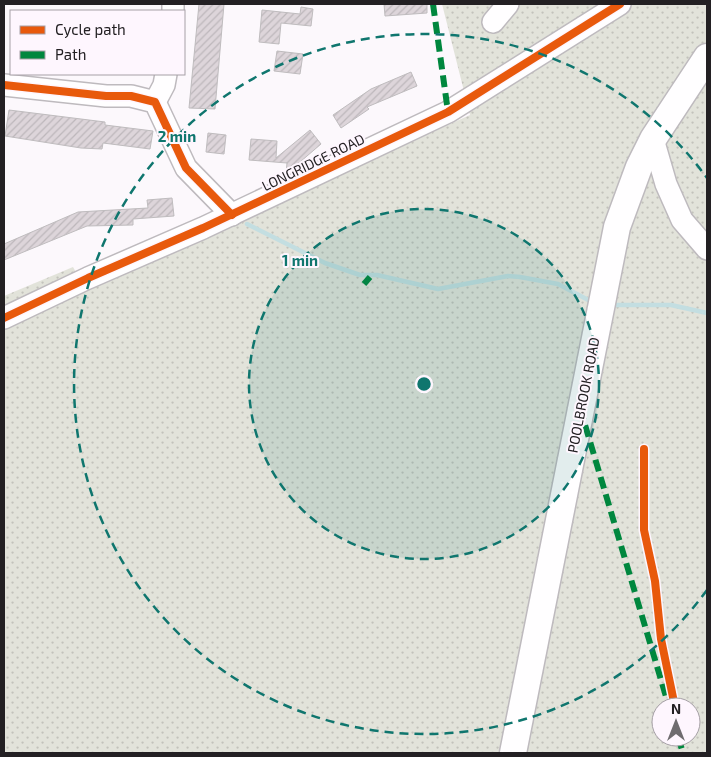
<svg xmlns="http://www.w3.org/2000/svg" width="711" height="757" font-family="'Exo 2',sans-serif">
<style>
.grass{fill:url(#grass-dots);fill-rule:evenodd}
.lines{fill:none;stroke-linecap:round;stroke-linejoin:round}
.stream{stroke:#c3dee1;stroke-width:4.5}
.building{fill:url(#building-hatch);stroke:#bfbcbe}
.minor-casing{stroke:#bebabe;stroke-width:24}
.major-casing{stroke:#bebabe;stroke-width:29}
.minor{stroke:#fffeff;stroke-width:21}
.major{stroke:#fffeff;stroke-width:26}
.quiet{stroke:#00873e;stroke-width:6;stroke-dasharray:12 6;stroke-linecap:butt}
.cycleway-casing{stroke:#fef6fe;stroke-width:11}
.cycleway{stroke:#e8590c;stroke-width:8}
.ring{fill:none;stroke:#0f766e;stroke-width:2.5;stroke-dasharray:9 6}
.labels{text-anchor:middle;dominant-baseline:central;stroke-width:4;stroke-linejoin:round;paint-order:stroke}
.street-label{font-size:14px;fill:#232023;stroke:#fef6fe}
.centre{fill:#0f766e;stroke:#fef6fe;stroke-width:2.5}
.ring-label{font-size:15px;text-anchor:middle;font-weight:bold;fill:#0f766e;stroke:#fef6fe;stroke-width:4;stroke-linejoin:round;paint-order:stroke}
</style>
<defs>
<pattern id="grass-dots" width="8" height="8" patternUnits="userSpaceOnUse" patternTransform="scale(1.25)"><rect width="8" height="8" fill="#e2e3da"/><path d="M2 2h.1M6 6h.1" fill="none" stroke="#c2c2bb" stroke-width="1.8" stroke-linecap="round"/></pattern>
<pattern id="building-hatch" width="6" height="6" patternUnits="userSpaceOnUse" patternTransform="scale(1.25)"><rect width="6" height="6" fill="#ddd5da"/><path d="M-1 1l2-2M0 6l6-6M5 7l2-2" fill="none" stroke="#bdb7bb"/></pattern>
</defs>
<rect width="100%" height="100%" fill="#fcf8fc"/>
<g class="grass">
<path d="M442 4H707V753H4V329L92 285 470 115ZM661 707H691V737H661Z"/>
<path d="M73 267 77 274 4 308V296Z"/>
</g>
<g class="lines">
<g class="stream">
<path d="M247 224 325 263 360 275H377L438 289 508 276 520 277 558 284 592 302"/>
<path d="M612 305H671L707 313"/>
</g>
</g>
<g class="building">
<path d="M199 4H224L215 109 189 108Z"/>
<path d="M384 4H427V13L385 16Z"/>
<path d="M301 7 313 9 311 26 281 23 279 44 259 42 262 10 300 14Z"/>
<path d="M277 51 303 54 300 74 274 71Z"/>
<path d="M411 72 417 86 367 107 369 109 341 128 333 115 371 89Z"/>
<path d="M9 110 105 122V125L153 131 150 149 103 143 102 149 81 148 5 136Z"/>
<path d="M310 130 321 144 286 174 287 163 249 160 251 139 277 141 276 158Z"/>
<path d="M208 133 226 135 224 154 206 152Z"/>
<path d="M172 198 174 216 133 219V225L87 226 4 260V244L78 212 148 208 147 200Z"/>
</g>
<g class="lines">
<defs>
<g id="minor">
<path d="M173 11V4"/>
<path d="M493 22 508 4"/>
<path d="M4 85 106 96H131L155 102 186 168 232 215"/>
<path d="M155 102 164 85 166 74"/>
<path d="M653 139 666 184 682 220 707 249"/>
<path d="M4 318 88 278 203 228 448 112 620 4"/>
</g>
<path id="major" d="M513 753 617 227 639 167 653 139 707 57"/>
</defs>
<use href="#minor" class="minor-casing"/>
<use href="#major" class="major-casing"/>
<use href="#minor" class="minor"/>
<use href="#major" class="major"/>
<g class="quiet">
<path d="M433 4 448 112"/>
<path d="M364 284 370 277"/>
<path d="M580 408 667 700"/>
<path d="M678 737 683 753"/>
</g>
<defs>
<g id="cycleway">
<path d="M4 85 106 96H131L155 102 186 168 232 215"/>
<path d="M4 318 88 278 203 228 448 112 620 4"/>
<path d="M644 449V530L655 581 661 639 675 707"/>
</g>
</defs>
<use href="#cycleway" class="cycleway-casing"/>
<use href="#cycleway" class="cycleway"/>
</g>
<circle cx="424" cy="384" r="175" fill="#0f766e" fill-opacity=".12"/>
<g class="ring">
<circle cx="424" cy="384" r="175"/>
<path d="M707 590A350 350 0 1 1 707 178"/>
</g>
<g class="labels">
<g class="street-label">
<text transform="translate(313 162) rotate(-26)">LONGRIDGE ROAD</text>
<text transform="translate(583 395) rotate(-79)">POOLBROOK ROAD</text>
</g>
</g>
<circle cx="424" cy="384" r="8" class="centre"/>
<g class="ring-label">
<text x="177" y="142">2 min</text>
<text x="300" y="266">1 min</text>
</g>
<rect width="711" height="757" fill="none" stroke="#232023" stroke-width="10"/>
<rect x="10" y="10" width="175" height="65" fill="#fef6fe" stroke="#a6a0a6"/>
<rect x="20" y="26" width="25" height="8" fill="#e8590c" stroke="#a6a0a6"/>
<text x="55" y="35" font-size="15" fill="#232023">Cycle path</text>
<rect x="20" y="51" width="25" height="8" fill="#00873e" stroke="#a6a0a6"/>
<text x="55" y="60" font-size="15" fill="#232023">Path</text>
<g transform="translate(676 722)"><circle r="24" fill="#fef6fe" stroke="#a6a0a6"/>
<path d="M0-4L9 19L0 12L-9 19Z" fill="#6f6c6f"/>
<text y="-8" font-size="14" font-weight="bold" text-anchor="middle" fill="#232023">N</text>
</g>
</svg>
